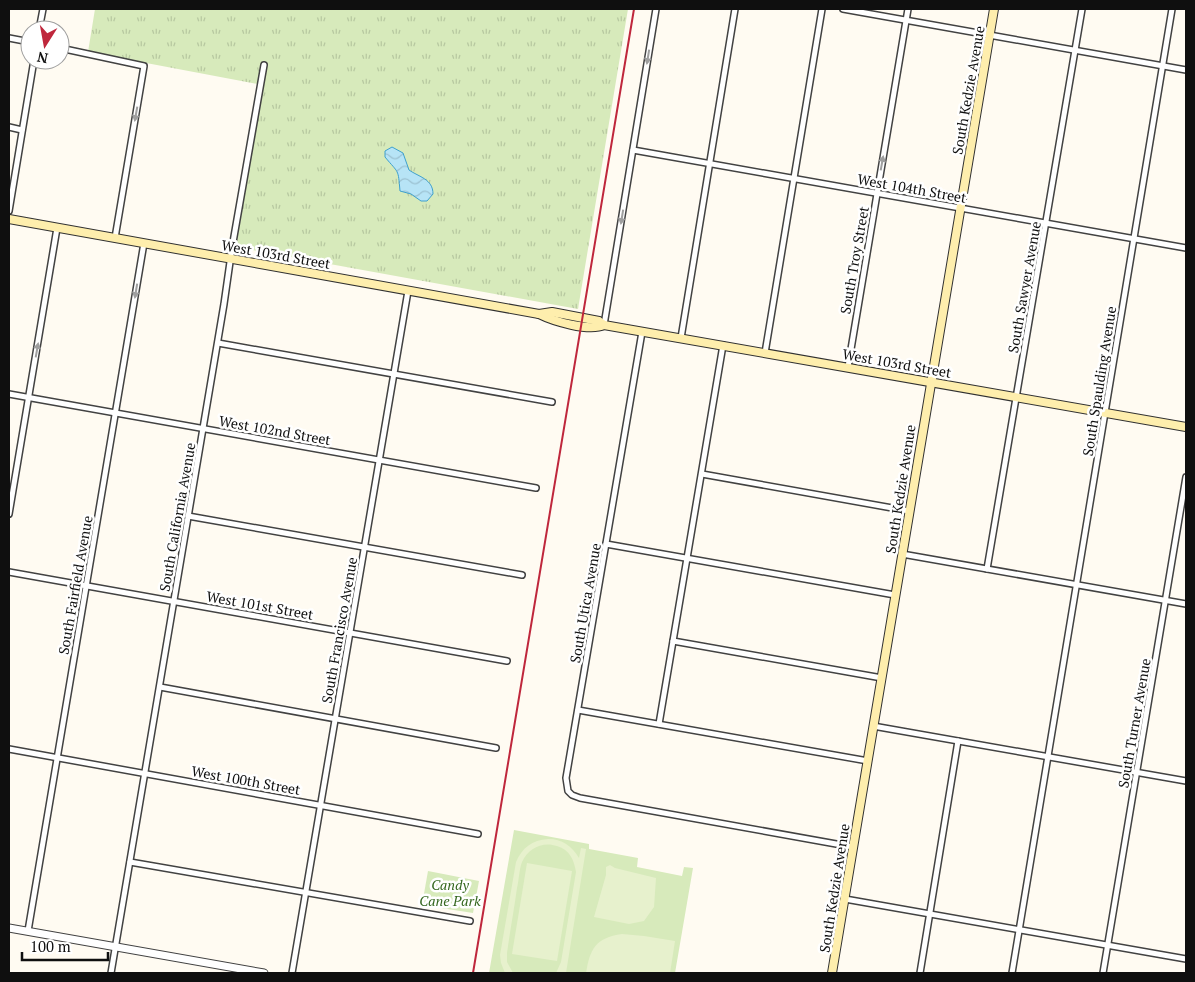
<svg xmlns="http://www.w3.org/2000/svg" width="1195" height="982" font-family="'PT Serif',serif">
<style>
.grass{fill:url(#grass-tufts)}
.park{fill:#d7eabb}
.pitch{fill:#e7f1cd}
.water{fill:url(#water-waves);stroke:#3ea0cd}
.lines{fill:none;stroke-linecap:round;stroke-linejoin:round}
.minor-casing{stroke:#424242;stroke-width:8}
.tertiary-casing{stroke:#424242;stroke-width:9}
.secondary-casing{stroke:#313131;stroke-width:10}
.minor{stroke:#fff;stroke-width:5}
.tertiary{stroke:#fff;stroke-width:7}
.secondary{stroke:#feeead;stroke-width:8}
.rail{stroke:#bf273c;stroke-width:2}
.oneway{fill:#9f9f9f}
.labels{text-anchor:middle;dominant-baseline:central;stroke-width:5;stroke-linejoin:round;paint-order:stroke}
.street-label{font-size:14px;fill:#0f0f0f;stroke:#fff}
.park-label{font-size:14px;font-style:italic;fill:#34671f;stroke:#fff}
</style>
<defs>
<pattern id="grass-tufts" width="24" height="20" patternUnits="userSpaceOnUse" patternTransform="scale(1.25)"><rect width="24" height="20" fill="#d7eabb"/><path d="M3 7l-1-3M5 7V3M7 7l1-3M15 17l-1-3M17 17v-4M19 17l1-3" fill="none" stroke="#b7c8a0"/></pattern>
<pattern id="water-waves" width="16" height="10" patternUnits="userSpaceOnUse" patternTransform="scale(1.25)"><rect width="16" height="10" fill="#b7e4f6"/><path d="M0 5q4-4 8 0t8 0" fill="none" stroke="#9cc2d2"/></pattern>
</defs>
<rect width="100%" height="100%" fill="#fffbf2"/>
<path class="grass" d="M95 9H628L578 309 236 247 263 85 88 52Z"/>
<g class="park">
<path d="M514 830 589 844V849L638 858 637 867 682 876 684 867 693 868 675 973H489Z"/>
<path d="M428 871 479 881 473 913 422 905Z"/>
</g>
<g class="pitch">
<path d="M548 839C562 839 572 846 579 858L581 848 586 849 566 973H556L561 962 576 872C574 860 570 850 557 846 543 841 528 848 522 862 519 870 519 880 517 888 514 910 510 931 507 953V962L513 973H505L501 963 500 955 516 862C522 848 532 840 548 839Z"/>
<path d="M527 863 572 871 557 961 512 954Z"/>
<path d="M610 865 615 868 656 878 654 907 644 921 629 924 594 917 606 875V867Z"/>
<path d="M622 934 644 936 675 941 670 973H586C590 949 595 938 622 934Z"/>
</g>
<path class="water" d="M392 147 403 153 409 170C419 177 433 179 433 194L427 201H421L411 194 400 191C398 168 399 174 385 157V151Z"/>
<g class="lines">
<defs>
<g id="minor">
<path d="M843 9 1186 70"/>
<path d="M39 30 43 9"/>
<path d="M9 38 30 42"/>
<path d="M60 48 144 66 115 238"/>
<path d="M9 127 22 130"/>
<path d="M633 150 1186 248"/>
<path d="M9 211 34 60"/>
<path d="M604 325 656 9"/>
<path d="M642 332 566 778 568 791 572 795 580 798 853 847"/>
<path d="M681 338 735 9"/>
<path d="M218 343 552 402"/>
<path d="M765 353 822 9"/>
<path d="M848 367 908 9"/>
<path d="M9 394 536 488"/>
<path d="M702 474 909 511"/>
<path d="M9 514 57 228"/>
<path d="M188 516 522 575"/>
<path d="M606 544 895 595"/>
<path d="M902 554 1186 604"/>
<path d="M987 569 1082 9"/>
<path d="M9 572 507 661"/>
<path d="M673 641 882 678"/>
<path d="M160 687 496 748"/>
<path d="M578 710 868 761"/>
<path d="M659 724 723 345"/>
<path d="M873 726 1186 781"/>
<path d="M9 749 478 834"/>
<path d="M130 862 470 921"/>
<path d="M845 899 1186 959"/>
<path d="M28 931 144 243"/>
<path d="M111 973 224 304 232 248 264 65"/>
<path d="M292 973 408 291"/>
<path d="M920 973 958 741"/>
<path d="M1012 973 1172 9"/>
<path d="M1103 973 1186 477"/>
</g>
<path id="tertiary" d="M9 928 264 973"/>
<g id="secondary">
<path d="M9 219 539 314C553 321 589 332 604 325"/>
<path d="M539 314 552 312 599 321 604 325 1186 427"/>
<path d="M832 973 994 9"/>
</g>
</defs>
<use href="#minor" class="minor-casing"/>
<use href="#tertiary" class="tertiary-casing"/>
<use href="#secondary" class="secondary-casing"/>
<use href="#minor" class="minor"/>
<use href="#tertiary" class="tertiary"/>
<use href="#secondary" class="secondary"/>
<path class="rail" d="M473 973 634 9"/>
</g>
<defs><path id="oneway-solid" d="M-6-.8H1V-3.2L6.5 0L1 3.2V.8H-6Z" transform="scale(1.25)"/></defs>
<g class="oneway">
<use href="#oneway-solid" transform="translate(648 57) rotate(99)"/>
<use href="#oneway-solid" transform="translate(136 114) rotate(100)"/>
<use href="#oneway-solid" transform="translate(882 163) rotate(-80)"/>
<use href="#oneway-solid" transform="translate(622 217) rotate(99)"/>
<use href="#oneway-solid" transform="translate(136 291) rotate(99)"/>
<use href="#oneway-solid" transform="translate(37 350) rotate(-80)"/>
</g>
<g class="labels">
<g class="street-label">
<text transform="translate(968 90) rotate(-80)">South Kedzie Avenue</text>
<text transform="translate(912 188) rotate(10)">West 104th Street</text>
<text transform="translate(276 254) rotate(10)">West 103rd Street</text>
<text transform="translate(854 260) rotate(-80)">South Troy Street</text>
<text transform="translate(1024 287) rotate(-80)">South Sawyer Avenue</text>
<text transform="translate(897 363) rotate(10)">West 103rd Street</text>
<text transform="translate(1099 381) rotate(-81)">South Spaulding Avenue</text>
<text transform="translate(275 430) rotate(10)">West 102nd Street</text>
<text transform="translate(900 489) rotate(-81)">South Kedzie Avenue</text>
<text transform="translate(177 517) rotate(-80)">South California Avenue</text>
<text transform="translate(75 585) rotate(-80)">South Fairfield Avenue</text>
<text transform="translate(585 603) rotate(-80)">South Utica Avenue</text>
<text transform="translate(260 605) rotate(10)">West 101st Street</text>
<text transform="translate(339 630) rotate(-80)">South Francisco Avenue</text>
<text transform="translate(1134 723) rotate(-80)">South Turner Avenue</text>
<text transform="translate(246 780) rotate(10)">West 100th Street</text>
<text transform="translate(834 888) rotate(-81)">South Kedzie Avenue</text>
</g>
<g class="park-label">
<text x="450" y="884">Candy<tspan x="450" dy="16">Cane Park</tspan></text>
</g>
</g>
<rect width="1195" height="982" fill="none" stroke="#0f0f0f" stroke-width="20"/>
<g transform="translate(45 45) rotate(191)"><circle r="24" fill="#ffffff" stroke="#9f9f9f"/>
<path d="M0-4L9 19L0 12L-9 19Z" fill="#bf273c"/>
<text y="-8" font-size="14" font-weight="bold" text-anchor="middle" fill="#0f0f0f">N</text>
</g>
<path d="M22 952v8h86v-8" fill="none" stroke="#0f0f0f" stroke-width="2.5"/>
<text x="30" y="952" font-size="15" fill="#0f0f0f" stroke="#ffffff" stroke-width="4" paint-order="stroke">100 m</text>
</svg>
